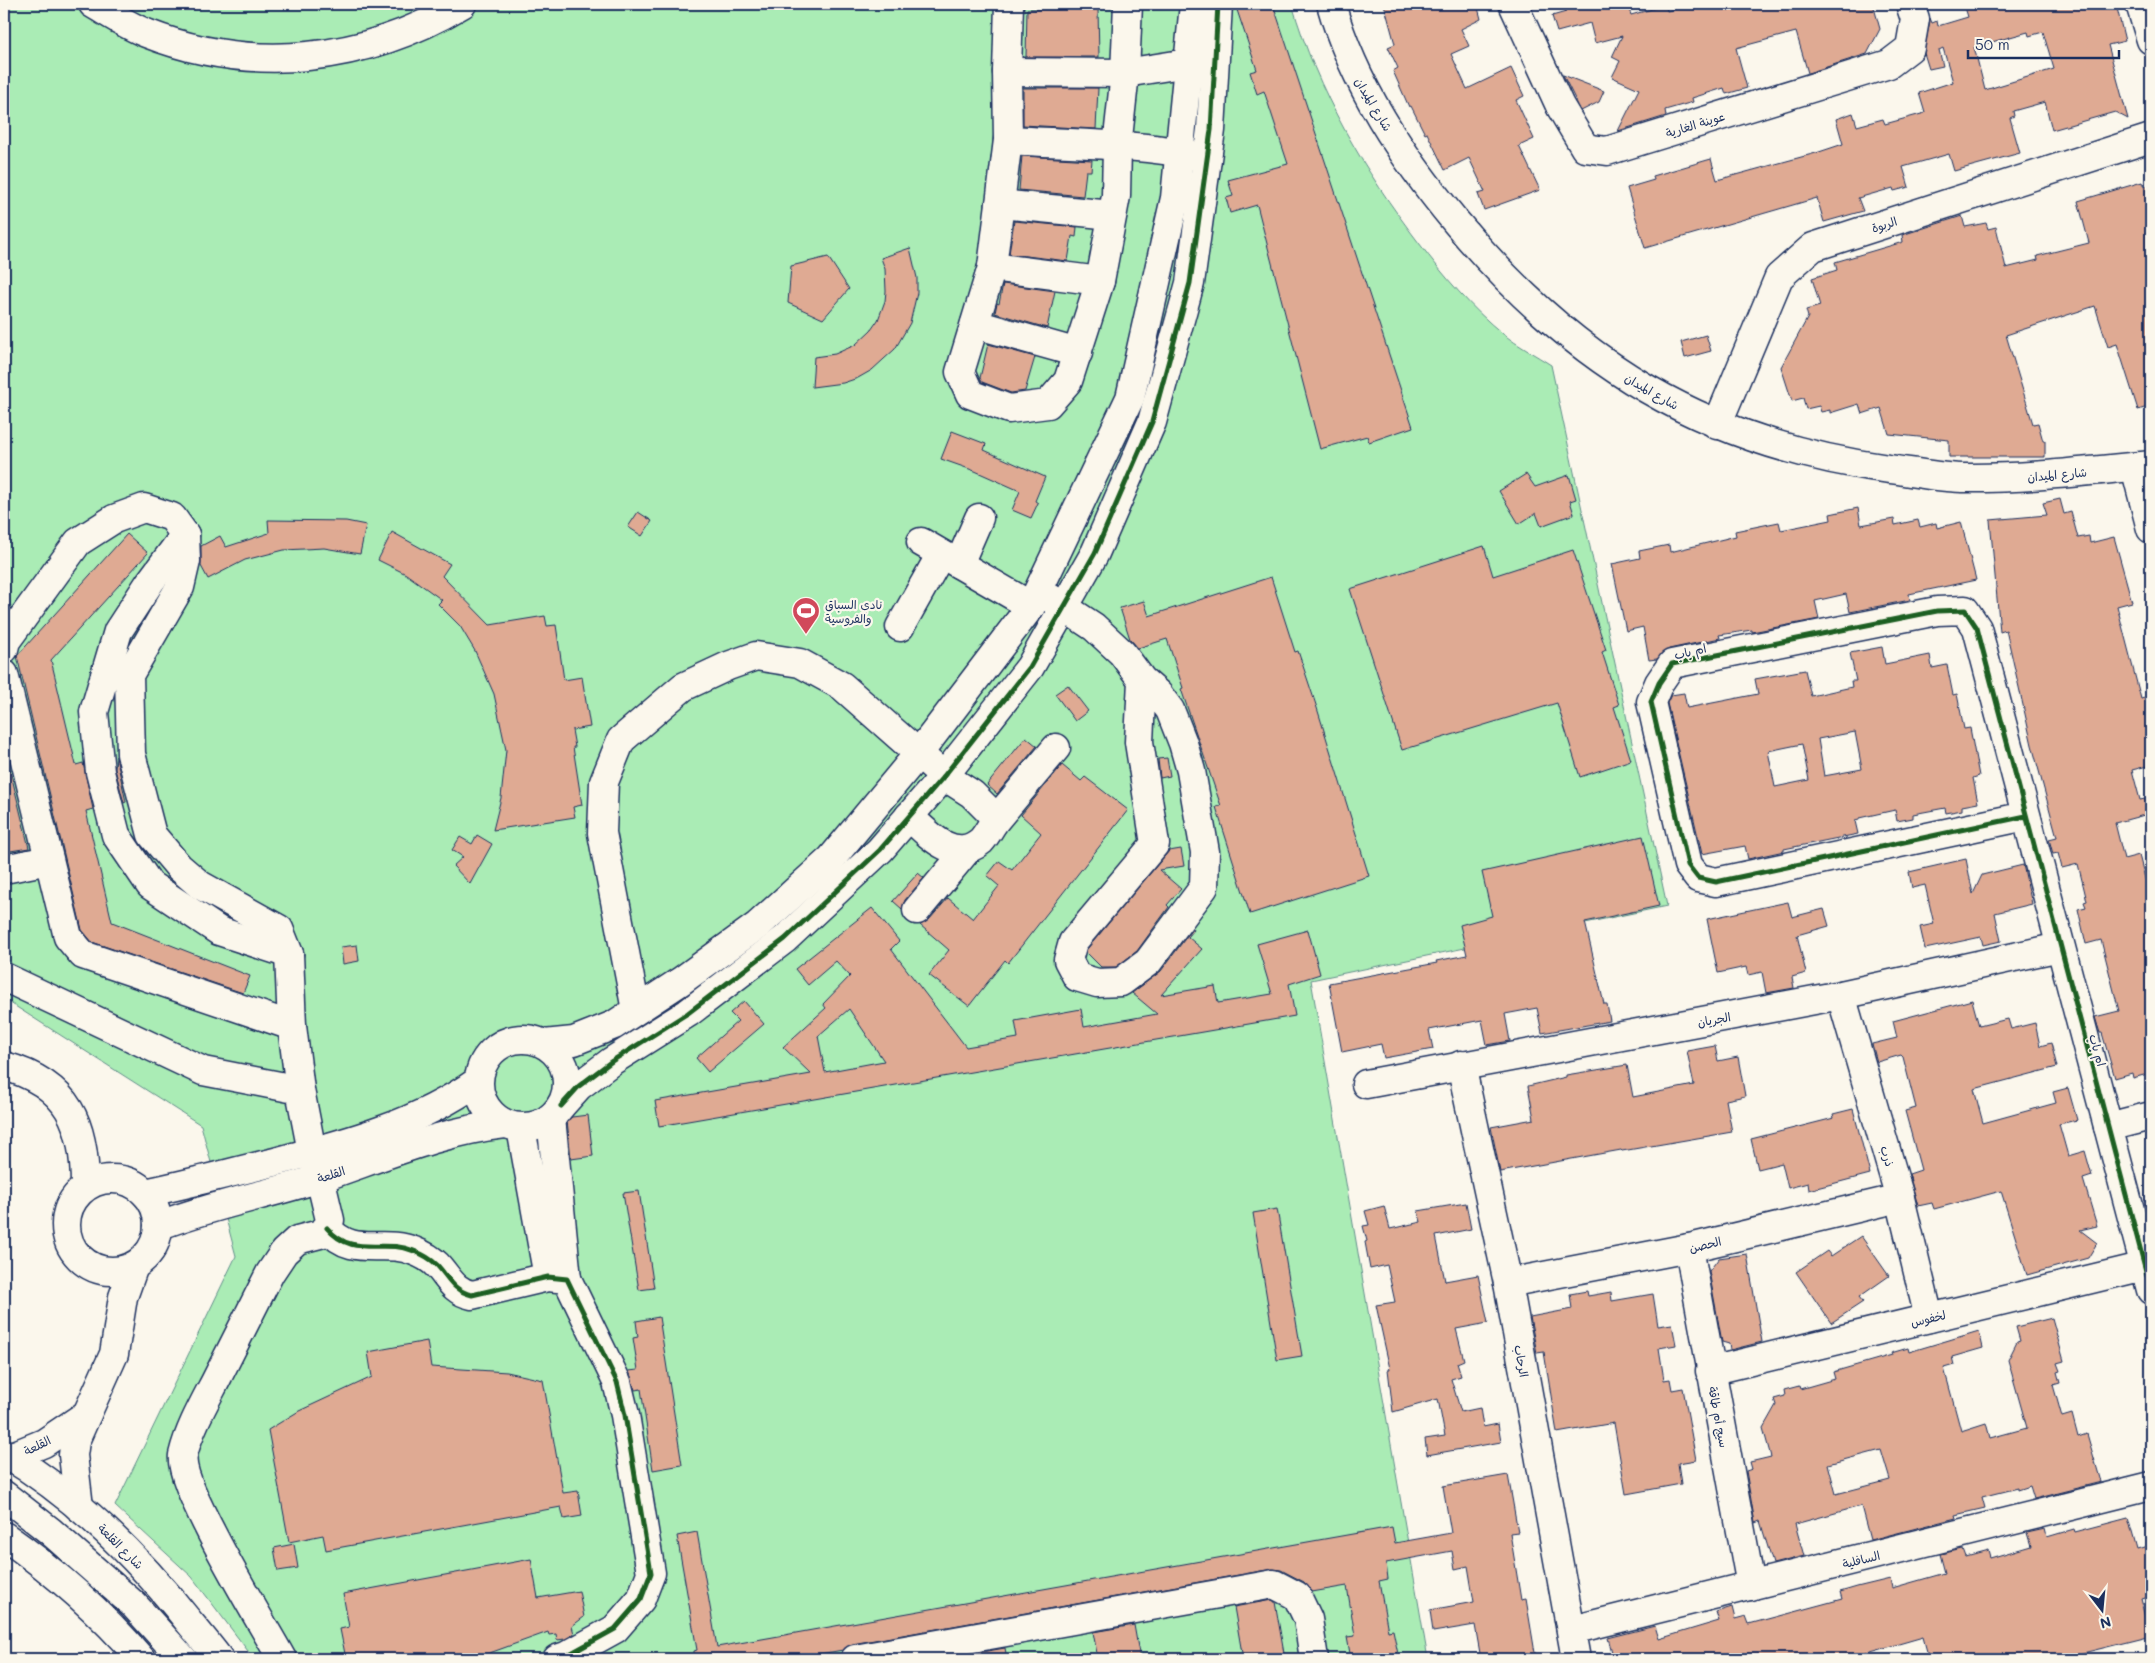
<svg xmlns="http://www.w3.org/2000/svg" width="2155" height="1663" font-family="Mali,'Playpen Sans Arabic',sans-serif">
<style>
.green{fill:#aaecb5;stroke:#628e8a}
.building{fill:#dfaa93;stroke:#1b2f5e;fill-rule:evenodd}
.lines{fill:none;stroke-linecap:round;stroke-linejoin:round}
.minor-casing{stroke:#1b2f5e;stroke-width:31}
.major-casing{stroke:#1b2f5e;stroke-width:31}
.highway-casing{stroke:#1b2f5e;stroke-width:31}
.minor{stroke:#fbf7ec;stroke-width:28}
.major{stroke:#fbf7ec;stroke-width:28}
.highway{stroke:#fbf7ec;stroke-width:28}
.cycleway-casing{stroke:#fbf7ec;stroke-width:8}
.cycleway{stroke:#1b5e20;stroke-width:5}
.labels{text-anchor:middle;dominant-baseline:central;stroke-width:4.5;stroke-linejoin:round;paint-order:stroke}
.street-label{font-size:12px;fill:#1b2f5e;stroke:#fbf7ec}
.poi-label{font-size:12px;fill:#1b2f5e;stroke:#fbf7ec;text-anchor:start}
</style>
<rect width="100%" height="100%" fill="#fbf7ec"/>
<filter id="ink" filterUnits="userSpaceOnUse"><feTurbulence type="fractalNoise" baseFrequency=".02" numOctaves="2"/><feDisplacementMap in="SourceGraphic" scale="10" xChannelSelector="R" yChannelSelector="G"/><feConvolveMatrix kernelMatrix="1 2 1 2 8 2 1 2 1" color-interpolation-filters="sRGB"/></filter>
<g filter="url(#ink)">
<path class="green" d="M4 4H1292C1317 91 1364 171 1419 243 1444 276 1471 308 1503 334 1518 346 1536 355 1551 365L1667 906 1311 980 1428 1659H254L192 1577 115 1506 236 1256 201 1125 4 999Z"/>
<g class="building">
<path d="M1235 4H1273L1413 427 1369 442 1367 436 1320 449 1257 205 1230 213 1226 198 1233 196 1228 180 1288 164 1264 91 1257 94 1250 72 1257 70Z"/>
<path d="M1384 4H1434L1436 9 1454 4H1477L1481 19 1461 29 1469 46 1451 54 1467 89 1511 68 1524 96 1516 100 1534 139 1519 146 1540 190 1484 210 1478 194 1485 192 1469 158 1445 170 1427 133 1425 134 1411 106 1409 107 1393 71 1398 68 1388 47 1395 44Z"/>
<path d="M1563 4H1627L1631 15 1666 5 1667 11 1693 4H1873L1880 29 1867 54 1808 73 1796 32 1736 48 1747 88 1726 94 1724 88 1692 98 1693 102 1665 110 1666 116 1618 131 1639 89 1612 77 1620 61 1612 57 1622 36 1595 43 1590 23 1557 32 1552 16 1566 12Z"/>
<path d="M1964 4H2116L2125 41 2108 45 2128 119 2115 112 2052 130 2045 102 2013 111 2014 116 2010 118 2020 153 1954 171 1949 154 1903 167 1909 187 1894 191 1893 188 1858 198 1863 211 1824 222 1817 198 1645 248 1627 188 1654 180 1653 176 1711 159 1717 180 1816 153 1843 144 1836 119 1853 113 1857 126 1883 119 1885 124 1925 113 1919 93 1953 82 1943 48 1939 50 1943 66 1929 69 1924 53 1930 18 1932 23 1937 21 1938 26 1968 17ZM2028 32 2029 36 2043 32 2054 69 1985 90 1974 47Z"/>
<path d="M1027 9H1098L1099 57H1026Z"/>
<path d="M1563 75 1604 91 1599 102 1581 111Z"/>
<path d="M1023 88H1098L1096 129 1023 125Z"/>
<path d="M1022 156 1092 160 1091 171H1086L1083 196 1019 190Z"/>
<path d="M2142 182 2144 187 2151 185V406L2138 410 2117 344 2108 347 2095 306 2006 335 2033 424 2038 423 2043 441H2045V457H1949V440L1889 434 1881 408 1862 414 1859 404 1830 413V410L1821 412 1819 406 1806 409 1803 398 1792 401 1781 367 1808 317 1806 310 1820 306 1812 278 1837 270 1835 262 1903 242 1902 235 1962 216 1965 227 1986 223 1988 229 1996 227 2006 268 2038 260 2037 256 2089 243 2078 201Z"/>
<path d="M1014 221 1077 227 1076 237 1072 236 1068 261 1009 254Z"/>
<path d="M910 248 917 278V293L910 323 895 349 872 370 858 378 843 383 812 387 814 357 835 354 855 345 871 330 878 320 885 301 886 291 885 269 881 258Z"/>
<path d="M828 257 849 289 823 319 788 303 791 266Z"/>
<path d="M1003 284 1055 291 1047 328 995 313 997 303 999 304Z"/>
<path d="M1706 335 1711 351 1685 358 1681 342Z"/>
<path d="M988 344 1035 357 1025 391 1011 393 982 382 980 378Z"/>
<path d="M952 431 986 444 984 450 1045 477 1035 501 1038 503 1031 518 1012 510 1020 491 975 471 941 459Z"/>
<path d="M1526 474 1535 487 1569 475 1576 499 1570 501 1574 514 1541 526 1536 513 1519 524 1499 491Z"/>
<path d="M2060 499 2064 514 2071 512 2078 538 2089 536 2090 543 2114 537 2132 602 2117 606 2141 699 2151 696V765L2132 770 2140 800 2145 799 2148 814 2115 823 2124 859 2139 855 2151 902V1073L2133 1078 2132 1073 2115 1078 2102 1033H2100L2095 1017 2119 1011 2101 940 2086 944 2078 909 2086 907 2084 902 2087 901 2078 864 2062 868 2058 853 2053 854 2049 839 2057 837 2032 745 2006 630 2000 632 1990 520 2047 515 2043 503Z"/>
<path d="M1858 508 1861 525 1894 519 1895 525 1918 520 1920 527 1936 523 1937 528 1961 522 1976 580 1909 594 1910 600 1850 612 1846 594 1815 601 1819 619 1752 632V630L1719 635 1720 638 1669 649 1657 659 1649 660 1643 627 1626 631 1612 564 1640 558 1639 551 1669 545 1670 552 1736 536 1735 531 1779 522 1781 530 1831 520 1830 514Z"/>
<path d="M638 512 652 521 642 536 628 527Z"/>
<path d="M268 520 346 521 366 525 360 554 324 548 284 550 245 560 208 579 201 566V546L220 536 226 547 269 533Z"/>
<path d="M392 532 450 564 442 576 490 625 545 616 547 626 556 625 564 680 582 677 590 727 572 730 575 747H573L582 805 573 807 575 817 493 830 501 798 506 750 494 694 475 651 460 626 438 604 442 600 406 574 378 560Z"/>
<path d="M127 534 148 553 51 660 76 765 83 763 93 809 86 811 112 922 250 976 243 993 92 942 82 930 17 656Z"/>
<path d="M1484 546 1493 576 1573 550 1606 650 1602 652 1619 705 1614 707 1631 760 1580 777 1557 703 1402 750 1350 589Z"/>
<path d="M1271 577 1295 652 1298 651 1317 708 1369 876 1250 914 1216 807 1221 806 1181 689 1183 688 1167 639 1138 648 1130 639 1120 608 1144 601 1149 616Z"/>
<path d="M1882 647 1885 664 1930 655 1932 668 1947 665 1953 695 1957 694 1964 729 1970 728 1979 776 1973 778 1978 803 1962 806V810L1946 813 1945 808 1913 814V818L1897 821 1895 810 1859 818V820L1855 821 1858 834 1784 849V851L1748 859 1745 846 1702 854 1667 703 1671 695 1684 693 1687 708 1758 694 1755 679 1805 670 1811 696 1852 687 1851 681H1856L1850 653ZM1855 732 1862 769 1824 776 1818 739ZM1802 744 1809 780 1775 787 1768 751Z"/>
<path d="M1068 685 1088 711 1075 721 1055 694Z"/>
<path d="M1026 737 1037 746 997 794 987 785Z"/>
<path d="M116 756 126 802 124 803 115 769Z"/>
<path d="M1167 758 1170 776 1160 778 1158 759Z"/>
<path d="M1062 765 1081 781 1085 777 1128 810 1008 963 1005 960 969 1006 929 975 949 950 920 925 929 920 948 898 973 919 999 886 987 876 999 861 1012 870 1041 833 1021 815Z"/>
<path d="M4 770H10L29 848 4 852Z"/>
<path d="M477 835 492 844 470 884 453 866 463 857 452 850 460 837 472 844Z"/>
<path d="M1643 836 1659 906 1585 922 1604 1004H1607L1610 1021 1542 1033 1537 1008 1505 1014 1510 1041 1487 1045 1482 1020 1429 1030 1433 1049 1384 1058 1381 1044 1342 1052 1329 983 1437 963 1436 961 1467 955 1460 925 1492 916 1482 872Z"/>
<path d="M1181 849 1184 866 1159 870 1181 889 1167 905 1169 907 1137 951 1116 967H1101L1086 952 1087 949 1169 851Z"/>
<path d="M1966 859 1973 894 1982 875 2023 865 2032 904 1995 913 2001 941 1983 945 1981 937 1925 949 1920 927 1934 924 1925 885 1912 888 1909 872Z"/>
<path d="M918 873 924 878 905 900 902 909 893 901Z"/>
<path d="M1788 902 1792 917 1824 909 1829 926 1797 935 1806 973 1792 977 1794 988 1766 993 1762 972 1748 975 1746 967 1718 973 1707 919Z"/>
<path d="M872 908 899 941 891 949 966 1047 1018 1038 1015 1021 1081 1009 1084 1027 1157 1014 1132 993 1161 971 1193 928 1194 930 1188 937 1202 949 1161 995 1215 986 1218 1003 1272 994 1257 944 1308 930 1320 974 1289 984 1295 1016 659 1126 655 1101 811 1074 783 1047 826 1008 823 1004 850 976 836 961 808 985 795 969ZM849 1009 884 1061 825 1072 818 1036Z"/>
<path d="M357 945 359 961 343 964 341 947Z"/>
<path d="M1972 1000 1979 1026 2008 1019 2011 1029 2035 1023 2040 1046 2051 1043 2057 1067 1974 1089 1983 1123 2056 1103 2053 1092 2068 1088 2077 1120 2059 1124 2068 1156 2085 1151 2092 1176 2083 1179 2097 1226 2080 1230 2097 1243 2088 1258 2027 1275 2001 1191 1934 1209 1932 1203 1918 1206 1909 1174 1921 1170 1905 1111 1916 1108 1903 1057 1901 1055 1877 1062 1872 1044 1897 1038 1893 1021Z"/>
<path d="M744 1001 764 1024 708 1072 696 1058 738 1021 730 1013Z"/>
<path d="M1715 1046 1718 1061 1738 1057 1745 1096 1726 1100 1732 1132 1622 1151 1621 1150 1500 1172 1491 1127 1534 1119 1528 1086 1566 1077V1075L1627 1065 1633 1097 1694 1085 1687 1051Z"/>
<path d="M1853 1109 1870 1174 1809 1190 1808 1183 1788 1188 1782 1163 1758 1169 1751 1139 1834 1118 1833 1114Z"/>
<path d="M588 1115 593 1156 571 1159 567 1120 572 1117Z"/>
<path d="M639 1191 654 1288 639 1290 623 1193Z"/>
<path d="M1466 1203 1471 1229 1436 1236 1445 1281 1478 1275 1488 1323 1456 1329 1464 1360 1457 1363 1461 1376 1451 1379 1461 1412 1480 1408 1483 1427 1498 1424 1501 1442 1427 1455 1425 1439 1445 1436 1438 1399 1393 1412 1388 1369H1390L1376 1305 1395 1302 1387 1265 1370 1269 1365 1242 1367 1241 1363 1226 1369 1225 1365 1211 1384 1206 1390 1229 1421 1222 1418 1211Z"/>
<path d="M1277 1209 1302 1356 1277 1360 1253 1213Z"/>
<path d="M1861 1236 1889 1276 1859 1297 1863 1302 1831 1323 1796 1272 1827 1251 1831 1256Z"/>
<path d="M1747 1254 1762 1342 1730 1350 1729 1344 1722 1342 1709 1271 1719 1258Z"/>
<path d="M1587 1291 1588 1296 1611 1292 1612 1301 1653 1294 1658 1326 1672 1324 1676 1345 1659 1348 1664 1380 1670 1379 1672 1390 1683 1388 1696 1460 1678 1463 1681 1484 1626 1494 1614 1423 1557 1433 1544 1352 1537 1353 1530 1317 1572 1309 1570 1294Z"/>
<path d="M659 1317 682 1465 653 1470 641 1389 635 1390 629 1371 638 1370 633 1338 638 1337 636 1321Z"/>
<path d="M2052 1318 2064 1361 2057 1363 2060 1371 2057 1372 2060 1383 2053 1385 2062 1417 2072 1414 2078 1437 2087 1434 2101 1482 2034 1499 2030 1486 2018 1490V1488L1982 1497 1985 1508 1955 1515 1956 1518 1870 1540 1861 1506 1795 1524 1804 1556 1773 1564 1760 1521 1755 1523 1746 1471 1752 1469 1750 1462 1771 1457 1763 1428 1776 1405 1774 1399 1785 1396 1784 1390 1799 1386 1800 1389 1835 1379 1833 1372 1892 1355 1891 1353 1908 1348 1909 1352 1979 1331 1983 1348 1952 1357 1954 1365 1944 1368 1961 1431 1986 1423 1990 1438 2027 1428 2008 1360 2017 1342 2020 1341 2016 1327ZM1881 1450 1890 1480 1836 1494 1828 1464Z"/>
<path d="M427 1341 431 1367 507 1372 543 1380 563 1493 578 1491 582 1516 564 1519 561 1507 326 1550 323 1535 289 1542 268 1430 299 1411 372 1377 368 1352Z"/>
<path d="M1508 1475 1518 1532 1510 1533 1521 1600 1526 1599 1536 1659H1481L1475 1625 1433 1632 1430 1610 1474 1602 1468 1566 1455 1569 1452 1551 1386 1563 1388 1579 1379 1581 1388 1631 1393 1630 1399 1659H1351L1347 1637 1355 1636 1347 1586 1312 1592 1304 1582 1281 1570 1272 1569 852 1644 843 1650 791 1659H694V1651L697 1650 677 1536 697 1532 717 1647 1392 1527 1395 1543 1451 1533 1443 1486Z"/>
<path d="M2128 1518 2137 1550 2151 1546V1595L2141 1598 2151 1636 2075 1655 2077 1659H1929L1923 1637 1857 1656 1858 1659H1614L1608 1638 1655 1626 1659 1639 1719 1621 1716 1612 1732 1607 1735 1619 1746 1616 1749 1624 1842 1599 1840 1592 1857 1587 1890 1579 1892 1588 1945 1573 1940 1554 1963 1549 1966 1557 1988 1551 1990 1558 2031 1546 2027 1533 2045 1529 2047 1537 2074 1529 2075 1532Z"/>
<path d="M294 1544 298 1568 278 1571 274 1548Z"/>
<path d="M531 1559 538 1598 579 1591 584 1617 572 1626 574 1634 565 1639 557 1640 556 1634 549 1635 548 1632 473 1659H346L340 1629 349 1627 343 1594Z"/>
<path d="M1272 1600 1275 1602 1285 1659H1243L1234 1607Z"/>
<path d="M1134 1625 1140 1659H1098L1093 1632Z"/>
<path d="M1005 1648 1007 1659H965L964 1655Z"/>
</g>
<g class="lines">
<defs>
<g id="minor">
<path d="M93 4C110 14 128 26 146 33 253 75 365 62 462 4"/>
<path d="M1009 4 1007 72 1008 140 992 267 960 372 970 394 1009 409 1048 404 1068 381 1100 281 1116 196 1117 147 1125 73 1128 4"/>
<path d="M1331 4C1354 85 1402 157 1456 222 1573 363 1705 444 1889 469 1915 472 1944 479 1971 478 2031 478 2091 471 2151 465"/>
<path d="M1513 4 1560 106 1585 148 1607 151 1889 64 1910 48 1915 19 1910 4"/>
<path d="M2140 4 2151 40"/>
<path d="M1007 72 1125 73 1188 63 1206 66"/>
<path d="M1008 140C1071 144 1137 143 1198 156"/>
<path d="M1000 204 1112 215"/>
<path d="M992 267 1100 281"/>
<path d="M975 324 1078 353"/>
<path d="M1717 425 1779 277 1813 247 2151 138"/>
<path d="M2135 467 2151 529"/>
<path d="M185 535 150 582 118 631 94 712 100 772 116 835 150 885 219 931 289 954"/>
<path d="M921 542 1031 606"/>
<path d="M959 564 979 518"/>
<path d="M1050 598 1094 627 1122 653 1142 680 1158 694 1170 710 1183 743 1191 771 1205 852 1204 887 1148 962 1121 982 1097 983 1077 977 1068 960 1073 942 1155 844 1139 742 1142 680"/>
<path d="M900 627 941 554"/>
<path d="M4 649 6 641 78 542 114 519 144 508 172 517 185 535 186 561 180 587 129 675 131 754 152 835 179 867 200 885 279 929 289 954 292 1026 300 1090 312 1152 320 1178 330 1220 327 1228 320 1234 297 1240 284 1252 270 1273C252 1309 233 1346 215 1382 203 1405 189 1430 183 1455 177 1485 264 1626 282 1659"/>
<path d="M4 674 68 937 83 955 292 1026"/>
<path d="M2026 816 1716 882 1698 878 1688 865 1651 702 1659 683 1672 664 1937 611 1965 610 1977 628 2151 1290"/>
<path d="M994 822 1056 748"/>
<path d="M4 869 49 860"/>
<path d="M917 910 967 850"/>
<path d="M4 977 203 1071 300 1090"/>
<path d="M1841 995 1900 1198 1929 1318"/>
<path d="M636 1010 602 833 604 782 621 740 683 687 728 666 756 656 800 663 842 686 944 776 972 794 990 812 994 822C990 828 986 836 981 841 954 864 928 834 909 816"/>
<circle cx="523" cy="1083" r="44"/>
<path d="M544 1044 574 1041 614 1025 681 981 758 925 831 859 919 753 1031 606 1130 398 1175 198 1194 4"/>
<path d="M1461 1065 1508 1283 1576 1659"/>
<path d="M4 1066C69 1084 85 1124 85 1187"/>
<path d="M1366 1084 1841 995 2060 947"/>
<path d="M561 1106 579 1086 612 1061 688 1013 785 939 880 850 944 776 1030 667 1095 553 1152 422 1190 283 1211 130 1218 4"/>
<path d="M551 1118 567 1279"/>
<path d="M2108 1127 2151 1116"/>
<path d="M521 1128 548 1277"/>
<circle cx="112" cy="1225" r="46"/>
<path d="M145 1193C187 1184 229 1173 271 1163 343 1144 417 1125 478 1081"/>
<path d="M158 1226C211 1205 268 1195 323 1177 382 1157 442 1131 505 1124"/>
<path d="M327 1228C353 1259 383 1238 414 1251 422 1254 431 1259 437 1265 449 1278 453 1291 472 1295L548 1277 567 1279 617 1382 625 1415 651 1573 641 1599 615 1629 566 1656 557 1659"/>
<path d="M1689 1248 1751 1586"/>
<path d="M1508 1283 1689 1248 1900 1198"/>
<path d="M1710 1371 2145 1266"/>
<path d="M87 1414 114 1354 123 1297 134 1266"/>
<path d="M10 1457 44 1443 87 1414 75 1441 73 1455 79 1507"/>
<path d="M1572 1630 2151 1486"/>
<path d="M855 1659 1274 1584 1297 1596 1308 1619 1314 1659"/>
</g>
<g id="major">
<path d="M4 1453C76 1496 138 1557 190 1623 200 1635 210 1647 219 1659"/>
<path d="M4 1536C54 1571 101 1612 141 1659"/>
</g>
<path id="highway" d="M4 1495 50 1531 134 1605 183 1659"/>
</defs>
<use href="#minor" class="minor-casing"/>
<use href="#major" class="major-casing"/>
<use href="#highway" class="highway-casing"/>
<use href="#minor" class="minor"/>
<use href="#major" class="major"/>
<use href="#highway" class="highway"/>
<defs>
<g id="cycleway">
<path d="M2026 816 1716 882 1698 878 1688 865 1651 702 1659 683 1672 664 1937 611 1965 610 1977 628 2151 1290"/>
<path d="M561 1106 579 1086 612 1061 688 1013 785 939 880 850 944 776 1030 667 1095 553 1152 422 1190 283 1211 130 1218 4"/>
<path d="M327 1228C353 1259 383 1238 414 1251 422 1254 431 1259 437 1265 449 1278 453 1291 472 1295L548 1277 567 1279 617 1382 625 1415 651 1573 641 1599 615 1629 566 1656 557 1659"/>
</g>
</defs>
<use href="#cycleway" class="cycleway-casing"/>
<use href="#cycleway" class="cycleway"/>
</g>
</g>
<defs>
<symbol id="stadium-pin" viewBox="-11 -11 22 30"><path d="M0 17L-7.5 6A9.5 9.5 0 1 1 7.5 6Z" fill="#d1495b" stroke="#fbf7ec"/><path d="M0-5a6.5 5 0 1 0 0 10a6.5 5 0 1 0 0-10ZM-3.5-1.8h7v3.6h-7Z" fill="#fff"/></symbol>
</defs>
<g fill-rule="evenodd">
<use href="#stadium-pin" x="790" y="595" width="32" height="43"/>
</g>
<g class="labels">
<g class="street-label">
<text transform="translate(1374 104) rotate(59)">شارع الميدان</text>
<text transform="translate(1695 124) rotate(-17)">عوينة الغارية</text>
<text transform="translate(1884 224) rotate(-18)">الربوة</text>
<text transform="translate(1652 391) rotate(30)">شارع الميدان</text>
<text transform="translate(2057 474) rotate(-5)">شارع الميدان</text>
<text transform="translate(1690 651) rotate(-13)">ام باب</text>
<text transform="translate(1714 1019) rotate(-10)">الجريان</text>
<text transform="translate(2098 1050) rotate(75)">ام باب</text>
<text transform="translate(1888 1156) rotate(74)">ذرب</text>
<text transform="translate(331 1174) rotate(-18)">القلعة</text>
<text transform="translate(1705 1244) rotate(-13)">الحصن</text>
<text transform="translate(1928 1318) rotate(-13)">لخفوس</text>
<text transform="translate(1522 1361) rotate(80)">الرحاب</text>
<text transform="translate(1719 1417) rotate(79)">سيج أم طاقة</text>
<text transform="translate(37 1445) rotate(-26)">القلعة</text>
<text transform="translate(121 1546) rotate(45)">شارع القلعة</text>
<text transform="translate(1861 1559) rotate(-14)">السافلية</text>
</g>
<g class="poi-label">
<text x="825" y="604">نادي السباق<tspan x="825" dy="14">والفروسية</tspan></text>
</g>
</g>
<rect width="2155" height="1663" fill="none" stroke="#fbf7ec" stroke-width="20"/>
<rect x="10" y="10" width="2135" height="1643" fill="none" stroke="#1b2f5e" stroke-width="2" filter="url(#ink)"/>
<g transform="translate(2102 1610) rotate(164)" stroke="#fbf7ec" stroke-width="4" paint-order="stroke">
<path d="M0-4L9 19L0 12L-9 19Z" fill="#1b2f5e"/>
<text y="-8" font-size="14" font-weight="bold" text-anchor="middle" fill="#1b2f5e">N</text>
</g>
<path d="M1968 50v8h151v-8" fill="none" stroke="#1b2f5e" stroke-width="2.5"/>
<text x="1975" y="50" font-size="15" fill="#1b2f5e" stroke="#fbf7ec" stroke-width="4" paint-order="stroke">50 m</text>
</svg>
